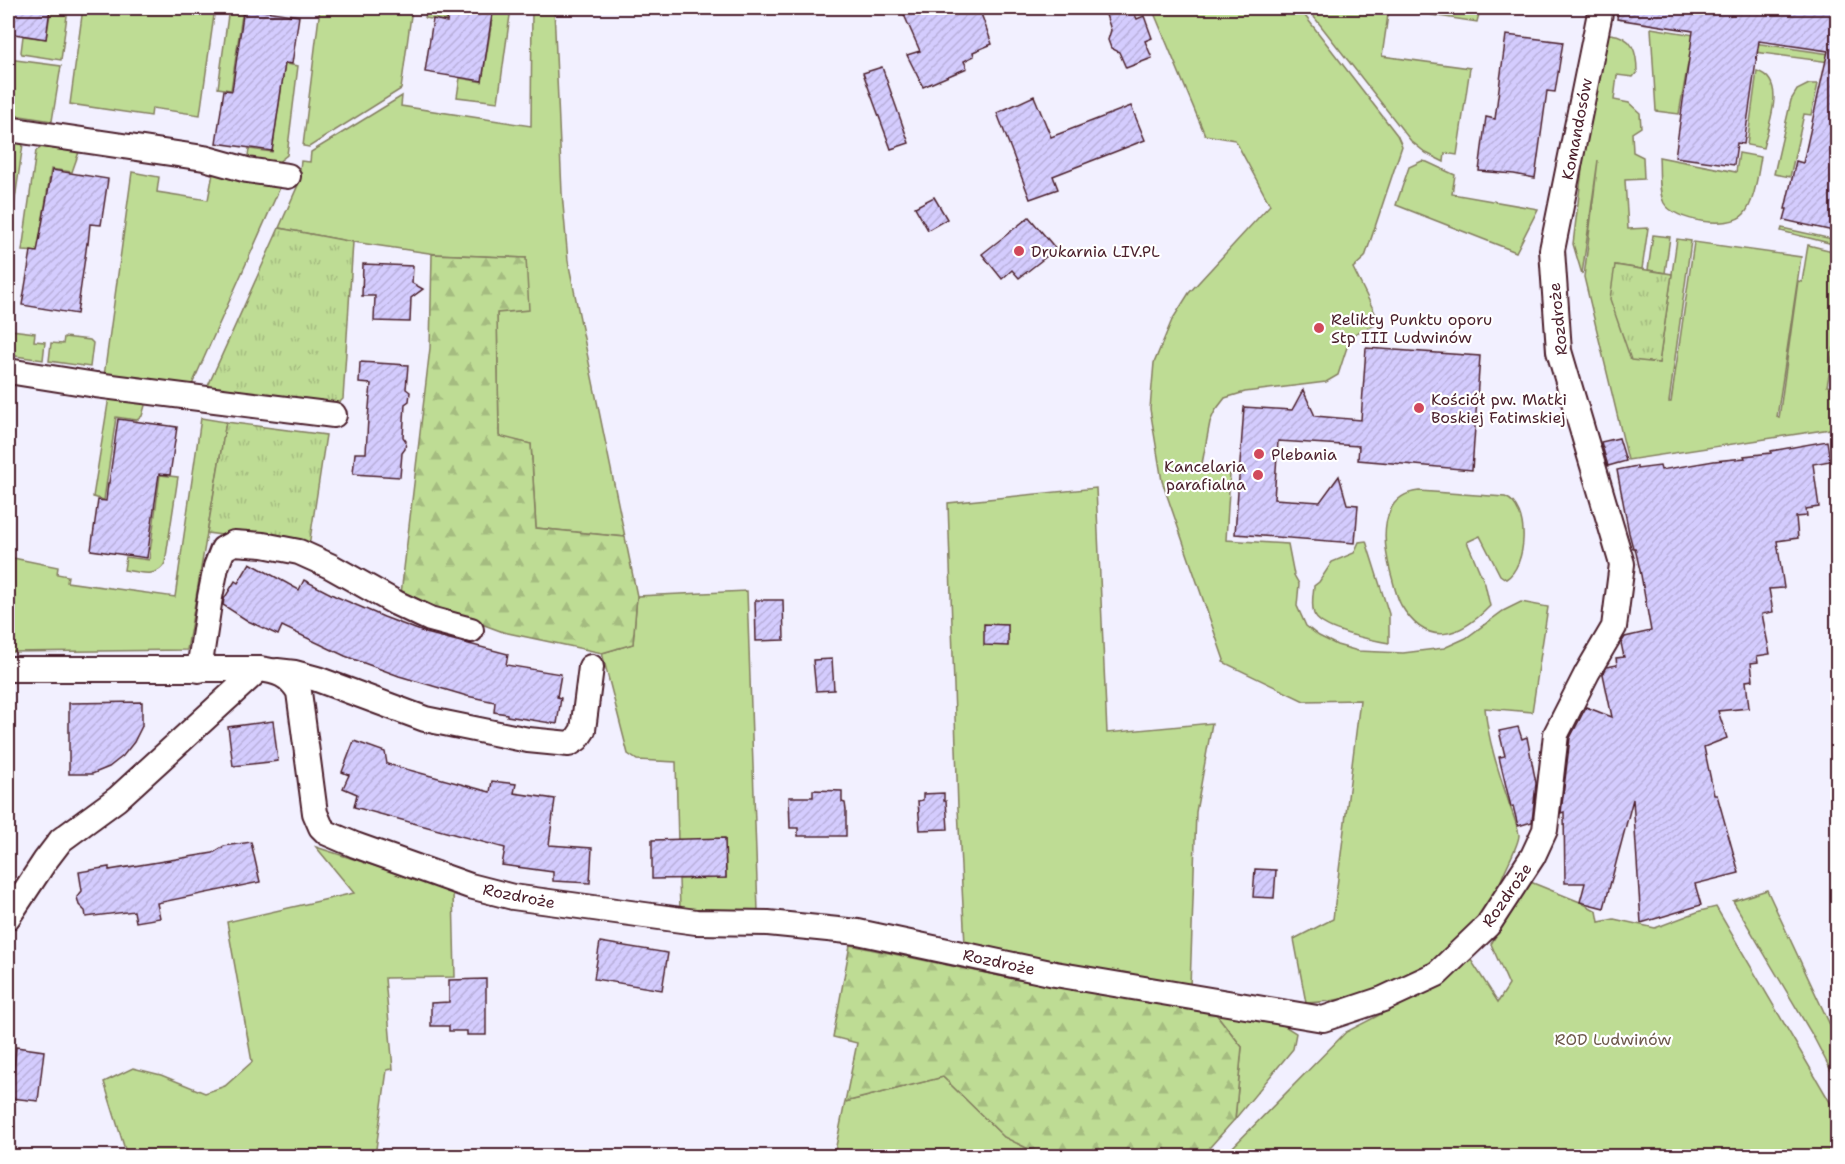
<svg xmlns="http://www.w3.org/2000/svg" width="1845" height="1164" font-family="'Shantell Sans',sans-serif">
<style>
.green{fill:#bedc94;stroke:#847e60;stroke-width:1.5}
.forest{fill:url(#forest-firs);stroke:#847e60;stroke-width:1.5}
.park{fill:url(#park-tufts);stroke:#847e60;stroke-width:1.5}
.building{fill:url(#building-hatch);stroke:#4a1f2b;stroke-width:1.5}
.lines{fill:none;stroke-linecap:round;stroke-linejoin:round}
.minor-casing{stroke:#4a1f2b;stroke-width:28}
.minor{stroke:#fff;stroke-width:24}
.poi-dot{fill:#d1495b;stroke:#fff;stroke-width:2}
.labels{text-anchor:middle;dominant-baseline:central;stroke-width:4.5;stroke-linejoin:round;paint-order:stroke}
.street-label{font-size:16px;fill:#4a1f2b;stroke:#fff}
.poi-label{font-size:16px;fill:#4a1f2b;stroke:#fff;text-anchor:start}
.park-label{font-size:16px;fill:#6d584a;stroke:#fff}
</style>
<defs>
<pattern id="forest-firs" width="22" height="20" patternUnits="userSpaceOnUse" patternTransform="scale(1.5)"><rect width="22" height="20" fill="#bedc94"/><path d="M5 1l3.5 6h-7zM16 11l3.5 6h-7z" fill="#a5bc80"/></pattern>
<pattern id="park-tufts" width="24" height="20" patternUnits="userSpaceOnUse" patternTransform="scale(1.5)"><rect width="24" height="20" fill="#bedc94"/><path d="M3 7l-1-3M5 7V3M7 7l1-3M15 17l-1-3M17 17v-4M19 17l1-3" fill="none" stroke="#a5bc80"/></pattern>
<pattern id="building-hatch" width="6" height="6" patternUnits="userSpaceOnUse" patternTransform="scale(1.5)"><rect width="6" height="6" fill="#d4ccfe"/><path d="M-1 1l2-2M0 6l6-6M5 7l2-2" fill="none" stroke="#b8afda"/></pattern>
</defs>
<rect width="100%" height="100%" fill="#f2f0ff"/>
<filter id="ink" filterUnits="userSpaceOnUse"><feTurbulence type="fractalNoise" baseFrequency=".0167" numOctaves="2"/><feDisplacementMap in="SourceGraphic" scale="12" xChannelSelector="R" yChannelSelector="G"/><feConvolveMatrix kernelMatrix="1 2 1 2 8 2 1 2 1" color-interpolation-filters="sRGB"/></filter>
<g filter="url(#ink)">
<g class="green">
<path d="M51 8H68L61 60 22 54 21 52 23 36 46 39Z"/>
<path d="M83 8H215L200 115 152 108 151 116 70 104Z"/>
<path d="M229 8H243L231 90 218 88Z"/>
<path d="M320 8H412L401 89 309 147 303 146Z"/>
<path d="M427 8H448L446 21 425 18Z"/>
<path d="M492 8H511L498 102 457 97 460 78 482 82 494 8Z"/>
<path d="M532 8H554L562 193 568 261 625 537 536 528 531 444 499 437 497 313 526 258 436 254 353 242 279 228 298 185 301 161 310 162 311 152 402 96 401 106 531 126Z"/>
<path d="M1152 8H1299L1397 135 1402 146 1365 257 1353 268 1380 323 1356 333 1348 344 1338 375 1326 382 1245 392 1225 398 1215 411 1210 422 1201 469 1230 474 1226 540 1288 544 1294 575 1299 584 1297 606 1306 626 1319 636 1337 645 1358 651 1403 653 1444 648 1466 638 1503 611 1521 602 1548 607 1532 712 1485 708C1488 740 1498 770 1508 800 1511 810 1518 826 1519 835 1519 844 1507 865 1504 873 1498 887 1493 902 1484 914 1442 969 1374 1000 1306 1003L1294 939 1333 919 1360 700 1304 701 1223 662 1224 660 1162 481 1150 409 1154 363 1172 320 1189 293 1270 205 1235 140 1205 135Z"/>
<path d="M1307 8H1389L1382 56 1470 68 1457 155 1445 153 1444 162 1426 153 1411 141Z"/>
<path d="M1418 8H1472L1471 13 1479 14 1477 22 1432 15Z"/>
<path d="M1651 28 1701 36 1688 63 1679 114 1656 111Z"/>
<path d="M1610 34C1633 36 1637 52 1637 72L1633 77 1617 75 1614 100 1629 103 1640 113 1641 127 1632 133 1633 152 1643 157 1644 179 1625 180 1628 229 1648 228 1642 269 1615 265 1631 359 1659 363 1677 239 1691 241 1669 402H1671L1694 242 1801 257 1777 417 1779 418 1798 281 1802 282 1808 245 1837 252V348H1834L1827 386 1837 388V428L1628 460 1584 277 1598 160 1582 274 1573 244 1597 46 1604 36Z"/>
<path d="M1733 40 1837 55V63L1732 49Z"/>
<path d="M8 59 61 66 52 121 8 114Z"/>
<path d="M285 64 298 66 287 155 277 163H247L249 149 272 152Z"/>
<path d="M1757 71C1788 81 1768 125 1763 148L1747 145Z"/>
<path d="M1809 84H1818L1811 115 1804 114 1790 177 1774 174 1791 100 1797 90Z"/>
<path d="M8 142 23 144 8 248Z"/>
<path d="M42 147 79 152 72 172 51 169 40 236 41 252 22 251 36 151Z"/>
<path d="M1739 153 1761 157C1758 172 1755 202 1744 214 1730 230 1674 221 1664 203 1658 191 1660 171 1659 157L1736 172Z"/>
<path d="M1422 161 1427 162 1455 175 1452 194 1538 209 1516 252 1396 205 1409 167Z"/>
<path d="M132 172 159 177 157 192 208 200 213 173 282 183 191 387 104 376Z"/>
<path d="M1782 228 1837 240V245L1781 231Z"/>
<path d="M1653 235 1670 237 1665 273 1648 270Z"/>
<path d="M11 330 35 333 34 341 45 342 43 360 8 355V332Z"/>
<path d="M64 337 90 340 93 343 90 367 49 361 51 343 63 344Z"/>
<path d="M109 397 146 402 142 416 137 420 116 417 104 500 93 497Z"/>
<path d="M201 418 226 422 187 650 8 652V557L58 567 57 574 68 576 67 582 175 597Z"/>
<path d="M160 475 178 477 165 563C157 579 139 572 124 570L126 557 149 560Z"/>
<path d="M1096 488 1107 733 1212 723 1196 812 1190 987 965 945 958 808 948 503Z"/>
<path d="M1419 491 1505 497C1531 507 1527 567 1506 579L1500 575 1480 536 1467 542 1485 584 1490 606C1460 637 1427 649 1401 605 1396 596 1394 584 1391 574 1386 555 1381 529 1390 511 1395 499 1406 492 1419 491Z"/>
<path d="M1366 541 1389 614V643C1372 640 1321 631 1314 614 1311 605 1313 595 1314 586L1319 582 1332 562 1354 553 1359 542Z"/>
<path d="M747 591 758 911 680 909 679 879 726 878 725 839 678 844 676 762 637 760 628 754 602 653 633 644 637 596Z"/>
<path d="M316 847 453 891 455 977 385 978 393 1069 387 1070 375 1156H127L104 1082 133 1068 161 1075 205 1093 225 1086 252 1062 227 922 354 893Z"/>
<path d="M1528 881 1580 902 1597 911 1599 922 1614 919 1655 928 1700 911 1716 907 1837 1114V1156H1224L1346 1032 1444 982 1471 960 1498 1002 1509 985 1491 944Z"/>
<path d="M1767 890 1832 1029 1837 1027V1082L1813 1036 1733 901Z"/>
<path d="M1213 1010 1280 1023 1296 1033 1293 1049 1235 1119 1242 1047Z"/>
<path d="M943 1077 1004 1137 1043 1156H834L845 1102Z"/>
</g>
<g class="forest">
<path d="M432 254 526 258 529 310 497 313 499 436 531 444 536 528 625 537 637 596 633 644 602 653 503 632 401 594 430 348Z"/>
<path d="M850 945 1024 981 1213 1010 1242 1047 1235 1119 1202 1156H1043L1004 1137 943 1077 845 1102 857 1043 833 1037Z"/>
</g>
<g class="park">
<path d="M279 228 353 242 343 399 338 404 208 386Z"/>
<path d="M1615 265 1672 274 1659 363 1631 360 1610 299Z"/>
<path d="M226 422 326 435 309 546 207 533Z"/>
</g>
<g class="building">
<path d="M8 8H50L46 39 8 33Z"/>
<path d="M244 8 299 16 292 64 285 63 272 151 216 143 224 90 232 91Z"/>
<path d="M449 8H493L482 81 425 72 433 19 447 22Z"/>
<path d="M901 8H979L992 44 973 52 974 56 964 61 967 68 923 87 907 55 920 51Z"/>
<path d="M1124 8H1132L1137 19 1144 16 1152 38 1145 41 1152 58 1126 68 1119 52 1111 48 1108 40 1111 30 1106 15Z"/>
<path d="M1618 8H1838V232L1784 220 1787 209H1785L1796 161 1803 163 1828 51 1759 41 1744 144 1737 143 1734 165 1675 157 1693 31 1617 19Z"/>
<path d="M1506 35 1563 42 1555 92 1547 91 1535 178 1514 174 1479 171 1486 117 1495 119Z"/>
<path d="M882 67 909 143 891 149 863 73Z"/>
<path d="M1034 96 1051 137 1131 106 1145 140 1053 176 1058 189 1030 199 997 113Z"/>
<path d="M52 170 108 179 101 225 90 224 88 244 87 243 77 314 22 305 31 251 37 252Z"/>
<path d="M934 197 947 219 928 230 915 207Z"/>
<path d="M1029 217 1056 249 1019 278 1012 270 1002 279 982 254Z"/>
<path d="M363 264 413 266 412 283 423 289 411 298 410 322 374 321 375 296H362Z"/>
<path d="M1366 348 1480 356 1472 470 1358 460 1359 446 1278 441 1274 499 1320 502 1339 476 1347 504 1358 505 1355 543 1235 534 1244 407 1292 410 1303 390 1315 416 1361 420Z"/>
<path d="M360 362 408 365 406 389 410 392 409 401 405 404 403 437 406 441 405 449 402 453 400 477 353 474 355 453H366L368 419 371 384 359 383Z"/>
<path d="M118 419 177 427 170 475 159 474 147 558 91 550 98 500 106 501 108 483H109Z"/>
<path d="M1619 438 1626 461 1608 466 1601 442Z"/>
<path d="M1827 441 1830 461 1813 464 1819 507 1806 509 1807 516 1796 517 1798 538 1777 541 1784 588 1769 589 1773 612 1762 614 1770 654 1757 656 1758 662 1751 663 1753 680 1746 681 1749 708 1718 711 1727 738 1704 747 1714 795H1717L1739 873 1695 884 1701 905 1641 923 1633 799 1604 908 1580 902 1585 883H1565L1564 812 1561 813 1570 738 1586 707 1612 717 1603 674 1607 667 1617 665 1616 658 1624 657 1621 643 1625 637 1651 631 1641 575 1635 548H1633L1629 533 1617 470 1637 466V469L1660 466 1661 470 1714 461 1745 458 1744 456 1771 453V451Z"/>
<path d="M250 563 299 590 304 580 335 596 384 617 426 633 508 654 506 665 561 674 557 697 561 698 557 724 507 716V714L494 712 495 702 467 696 399 676 345 656 282 626 278 635 248 621 223 605 224 599 235 581 238 583Z"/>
<path d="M755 600H783L784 640 756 641Z"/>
<path d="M984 624 1008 625V646L984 645Z"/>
<path d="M832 659 834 690 816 691 813 660Z"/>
<path d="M142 702V726L134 742 123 756 109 767 92 774H69V703Z"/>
<path d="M273 721 278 761 233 766 228 727Z"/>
<path d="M1518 727 1522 739 1527 737 1536 783 1532 822 1518 826 1513 806 1511 807 1499 757 1505 756 1499 731Z"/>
<path d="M354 741 385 752 387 764 490 792 492 781 516 784 514 793 555 799 549 845 592 848 590 883 553 881V872L502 865 505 848 354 807 357 794 343 788 349 775 342 772Z"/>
<path d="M813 790 842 791V802L845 803 846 810V836H798V828H790L789 797H813Z"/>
<path d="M944 793V801H946L948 829 920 830 918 801 923 800V794Z"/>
<path d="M725 838 726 878 652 879V840Z"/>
<path d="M251 842 260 882 157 903 160 918 136 922 134 911 86 917 85 911 79 905 77 897 82 891 79 872 109 867V870L213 853 224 846Z"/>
<path d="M1255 869 1276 870 1274 898 1253 897Z"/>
<path d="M600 942 668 953 662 990 594 979Z"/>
<path d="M486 979V1035H467V1031H449V1026H431V1003L449 1002V980Z"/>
<path d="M16 1047 44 1051 38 1101 11 1098Z"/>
</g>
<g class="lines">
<defs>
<g id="minor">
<path d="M8 129 204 158 247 170 288 176"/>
<path d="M8 371 96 385 334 415"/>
<path d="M8 669H259"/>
<path d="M199 670 210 597 216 567 223 549 234 543 263 545 299 552 330 566 396 603 430 619 471 630"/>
<path d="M277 671 295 673 317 679 425 719 528 740 569 744 577 739 583 730 591 667"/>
<path d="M8 917 45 861 61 840 117 799 259 669C277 671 289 675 299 692L315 813 321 827 327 833 355 845 470 886 513 897 696 922 768 923 858 932 1055 974 1323 1019 1383 999 1437 974 1488 925 1533 856 1545 830 1556 734 1587 673 1614 627 1622 564 1559 351 1552 250 1601 8"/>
</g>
</defs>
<use href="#minor" class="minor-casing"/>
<use href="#minor" class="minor"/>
</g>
</g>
<g class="poi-dot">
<circle cx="1019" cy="251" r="6"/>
<circle cx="1319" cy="328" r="6"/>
<circle cx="1419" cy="408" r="6"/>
<circle cx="1259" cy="454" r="6"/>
<circle cx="1258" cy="475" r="6"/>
</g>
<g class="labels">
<g class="street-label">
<text transform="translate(1577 129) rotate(-79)">Komandosów</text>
<text transform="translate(1558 319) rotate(-96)">Rozdroże</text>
<text transform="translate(1507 895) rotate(-55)">Rozdroże</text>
<text transform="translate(519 896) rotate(11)">Rozdroże</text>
<text transform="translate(999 962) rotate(12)">Rozdroże</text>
</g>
<g class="poi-label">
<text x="1031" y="251">Drukarnia LIV.PL</text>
<text x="1331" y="319">Relikty Punktu oporu<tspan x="1331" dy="18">Stp III Ludwinów</tspan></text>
<text x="1431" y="399">Kościół pw. Matki<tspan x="1431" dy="18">Boskiej Fatimskiej</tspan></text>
<text x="1271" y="454">Plebania</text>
<text x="1246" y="466" text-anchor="end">Kancelaria<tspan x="1246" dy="18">parafialna</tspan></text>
</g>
<g class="park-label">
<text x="1613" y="1039">ROD Ludwinów</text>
</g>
</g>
<rect width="1845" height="1164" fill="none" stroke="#fff" stroke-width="30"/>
<rect x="15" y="15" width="1815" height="1134" fill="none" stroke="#4a1f2b" stroke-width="2" filter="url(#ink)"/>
</svg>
